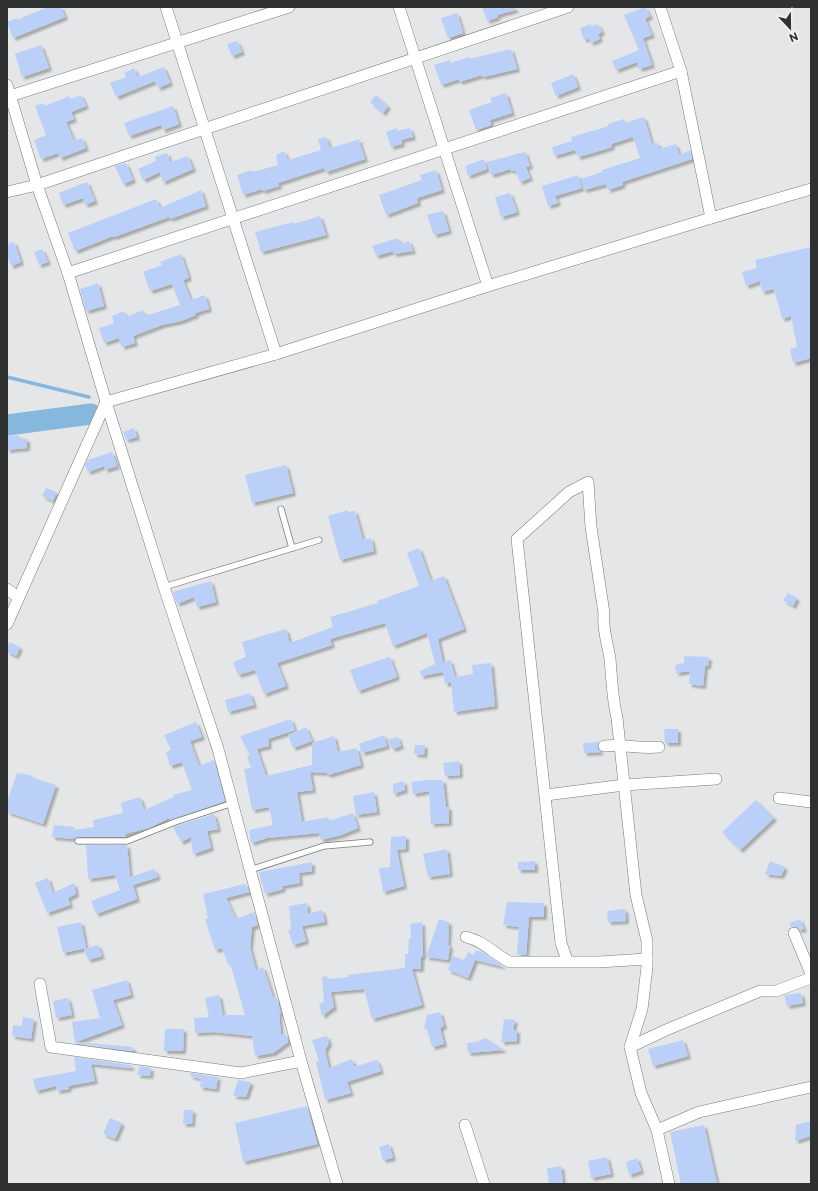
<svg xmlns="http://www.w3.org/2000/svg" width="818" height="1191" font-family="Commissioner,sans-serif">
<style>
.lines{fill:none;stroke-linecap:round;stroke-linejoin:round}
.stream{stroke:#86b8dd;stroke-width:3.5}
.river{stroke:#86b8dd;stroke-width:21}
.building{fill:#bbd0f8;filter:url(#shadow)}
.lane-casing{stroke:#797a7b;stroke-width:7}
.street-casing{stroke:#797a7b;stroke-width:12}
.lane{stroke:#fff;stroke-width:5.5}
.street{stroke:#fff;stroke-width:11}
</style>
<defs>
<filter id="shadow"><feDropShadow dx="3" dy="3" stdDeviation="1" flood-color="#0004"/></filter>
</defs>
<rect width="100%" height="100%" fill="#e5e6e7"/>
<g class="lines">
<path class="stream" d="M7 377 89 397"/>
<path class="river" d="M7 425 91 414"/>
</g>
<g class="building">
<path d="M47 7H61L65 17 13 38 7 22 17 18V20Z"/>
<path d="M482 7H515V10L497 15 498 17 487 21Z"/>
<path d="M645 7 650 16 645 19 652 35 643 38 652 65 639 69 637 62 616 70 612 61 639 50 624 15Z"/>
<path d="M457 13 463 33 448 38 441 18Z"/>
<path d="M591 24V27L598 24 602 32 598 34 600 39 591 43 588 38 584 40 580 28Z"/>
<path d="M237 41 242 52 232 56 227 44Z"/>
<path d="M41 45 49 68 22 77 15 54Z"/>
<path d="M511 49 517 69 483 77 482 75 459 82V79L441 85 434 65 450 60V63L469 57V59Z"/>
<path d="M164 67 170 83 158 88 155 81 116 97 110 83 126 77 124 73 134 68 138 77Z"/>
<path d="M573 74 578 87 556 96 551 83Z"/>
<path d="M506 93 512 113 490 120 491 125 476 130 469 110 492 102 490 98Z"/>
<path d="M81 95 86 106 71 112 74 119 66 122 74 141 82 138 86 148 60 158 58 153 41 159 34 140 46 135 35 106 44 103 45 106 69 96 70 99Z"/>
<path d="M376 95 388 106 383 113 370 102Z"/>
<path d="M173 106 179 124 163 130 161 125 129 136 124 123Z"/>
<path d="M644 117 652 144 658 143 659 149 676 144 679 155 690 150 692 159 622 182 623 185 608 190 606 184 584 190 581 179 602 172V170L640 158 633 137 611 144 612 147 589 154 578 157 575 150 554 156 552 147 572 141 571 137 609 126 608 124 624 119 625 123Z"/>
<path d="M397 128V131L410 128 413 137 401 140 402 144 391 147 386 132Z"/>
<path d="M326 137 330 148 361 139 359 141 365 159 326 172 324 168 278 183 279 186 263 191 262 189 243 195 237 175 252 170 253 172 278 165 276 155 284 151 288 160 321 150 318 139Z"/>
<path d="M525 152 530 166 526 167 530 178 520 182 515 170 511 171 510 169 491 175 487 162Z"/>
<path d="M167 153 170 162 188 156 193 169 163 182 160 172 143 180 138 169 156 161 155 157Z"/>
<path d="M484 159 487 169 468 176 465 166Z"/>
<path d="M126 163 133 180 123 184 115 166Z"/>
<path d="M436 170 442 190 417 198 418 203 386 215 379 195 422 180 420 175Z"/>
<path d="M578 175 582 188 555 196 558 203 548 206 542 186Z"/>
<path d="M87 182 95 201 85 205 83 198 63 205 59 193Z"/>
<path d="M201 190 206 206 170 219 169 217 114 237 113 236 75 251 68 233 156 199 160 208Z"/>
<path d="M510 193 517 212 501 217 495 197Z"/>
<path d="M443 211 449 231 434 235 427 215Z"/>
<path d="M320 216 326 235 261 252 255 232 293 222 294 224Z"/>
<path d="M398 238 400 244 409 241 413 251 394 254 393 251 376 256 372 246Z"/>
<path d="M14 242 21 262 11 266 7 254V244Z"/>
<path d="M811 247V358L793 363 790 349 797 347 791 316 782 319 774 289 762 292 760 281 746 286 742 272 757 268 755 260Z"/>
<path d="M42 249 48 262 39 265 34 252Z"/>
<path d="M181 254 189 278 183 280 191 300 205 295 209 309 195 313 196 315 181 321 162 325 133 336 135 343 122 347 119 338 104 343 99 328 114 323 112 316 124 311 126 317 143 310 145 316 180 305 172 284 150 291 143 272 162 265 160 262Z"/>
<path d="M98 283 104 306 86 311 80 289Z"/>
<path d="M134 428 137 437 126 440 123 432Z"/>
<path d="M19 435V438L27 439V448L7 450V436Z"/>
<path d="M112 452 117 466 105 470 104 466 88 472 85 465 88 460Z"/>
<path d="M286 465 293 493 252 503 245 475Z"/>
<path d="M46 488 56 492 53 501 42 496Z"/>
<path d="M348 510V512L355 511 363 540 371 538 374 551 340 560 328 516Z"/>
<path d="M419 548 431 581 444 576 464 629 438 639 443 663 450 660 455 677 473 674 472 665 491 663 495 706 454 712 451 682 445 684 443 672 421 676 420 671 435 664 427 633 393 646 385 623 330 639 332 645 277 663 286 686 264 694 255 670 238 675 233 662 246 657 242 642 286 629 290 643 333 627 330 617 378 603 377 601 419 586 407 553Z"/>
<path d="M211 581 216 602 197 607 194 597 177 604 173 592Z"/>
<path d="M788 593 797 598 793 606 783 600Z"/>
<path d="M9 642 20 647 16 656 7 652Z"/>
<path d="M684 656 709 657 708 666H705L703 686 689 684 690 671 676 673 675 665 684 663Z"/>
<path d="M390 657 397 677 358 691 350 670Z"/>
<path d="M250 693 254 705 228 712 225 700Z"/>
<path d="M291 719 295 730 268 739 269 746 257 749 266 776 312 765V743L334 736 338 752 357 748 361 765 328 775 327 773 310 772 313 790 297 792 302 822 328 817 329 821 353 813 358 828 341 835 321 840 319 833 267 838 251 843 249 830 273 825 269 807 252 810 244 769 251 768 247 756 250 755 240 736Z"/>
<path d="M196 722 202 737 190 741 199 766 214 760 225 801 170 820 169 818 149 828 125 834 126 837H78L75 839 52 837 54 825 74 827 73 830 94 827 93 820 123 813 121 803 140 797 144 810 174 797 173 795 192 790 182 762 170 766 166 752 171 750 164 735Z"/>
<path d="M306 727 312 741 293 748 288 735Z"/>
<path d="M664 729H678V743H665Z"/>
<path d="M384 735 387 746 362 753 359 744Z"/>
<path d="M398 737 401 746 393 749 387 740Z"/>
<path d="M599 742 597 747 601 752 584 753 583 743Z"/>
<path d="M415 745H425L424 755 414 754Z"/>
<path d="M459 761 460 775 445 776 443 763Z"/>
<path d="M17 773 31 775V777L56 785 43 824 7 812V801Z"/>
<path d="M427 780H443L446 807H449V823L431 824 429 791 413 794 411 782Z"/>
<path d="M404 781 405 790 393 794V784Z"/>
<path d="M374 792 377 812 356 815 353 796Z"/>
<path d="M756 800 774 818 740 850 722 832Z"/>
<path d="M214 814 218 829 207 831 211 848 193 854 191 837 181 842 173 827Z"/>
<path d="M406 836V849L397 850 404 886 383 892 379 868 390 867 391 837Z"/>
<path d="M86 845H127L130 877 154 869 158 877 133 885 137 899 96 914 91 901 120 890 115 875 88 879Z"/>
<path d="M447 849 450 874 428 877 423 854Z"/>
<path d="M535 861V870H518V862Z"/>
<path d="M770 861 785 867 781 876 765 874Z"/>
<path d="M312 862V871L299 873 300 883 282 886 283 889 265 894 259 872Z"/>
<path d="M48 878 53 893 74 883 76 894 68 898 70 905 47 913 35 883Z"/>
<path d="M245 884 249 892 226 898 236 919 254 912 258 925 252 927 250 947 256 970 263 967 273 997 277 998 281 1014H279L281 1034H286L288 1042 273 1053 255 1056 252 1036 214 1032 195 1033 194 1018 209 1017 205 998 219 995 223 1015H245L230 963 228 964 222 948 215 950 209 932 205 919 208 918 203 894Z"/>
<path d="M507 902 544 903V917H529L526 955 517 954 519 927 503 925Z"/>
<path d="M307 903 308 914 322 910 325 922 302 926 306 941 293 945 288 930H291L289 906Z"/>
<path d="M625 909 626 921 608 922 607 911Z"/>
<path d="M439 919 449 922 448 945H450L448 960 426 957Z"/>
<path d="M800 919 804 929 800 930 795 926 791 927 790 923Z"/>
<path d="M81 922 86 948 63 953 57 927Z"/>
<path d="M422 922 423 957H421V969H412L422 1005 372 1019 364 989 331 992 334 1007 322 1016 319 1004 324 1002 322 977 327 976 328 979 349 977 348 975 405 968V954H408L409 938H411L410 924Z"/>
<path d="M98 945 102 956 88 960 84 949Z"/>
<path d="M476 950 482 952 504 967 475 960 468 978 448 970 453 956 464 960 468 952 474 955Z"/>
<path d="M127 980 131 995 113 1000 122 1025 76 1042 133 1047 132 1051 75 1043 72 1022 100 1018 92 990Z"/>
<path d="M801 993 803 1003 787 1006 784 995Z"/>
<path d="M68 998 72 1015 56 1018 53 1001Z"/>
<path d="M440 1012 444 1026 440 1028 444 1044 432 1047 427 1028 424 1029 427 1015Z"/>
<path d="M23 1017 34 1019 31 1039 12 1036 13 1025 22 1026Z"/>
<path d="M504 1019 515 1020 513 1030H517V1041L501 1042Z"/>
<path d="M165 1029H184L183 1051H164Z"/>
<path d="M327 1036 329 1043 325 1050 329 1068 352 1059 354 1067 377 1060 381 1071 347 1082 351 1093 325 1100 316 1062 319 1061 312 1040Z"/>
<path d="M486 1038 504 1050 468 1053 467 1043 476 1042Z"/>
<path d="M683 1040 688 1056 653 1066 648 1049Z"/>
<path d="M74 1057 131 1065V1068L91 1064 95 1081 68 1086 69 1089 57 1091 56 1086 36 1091 33 1079 76 1071Z"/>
<path d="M140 1066 151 1068 150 1076 137 1075Z"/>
<path d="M191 1073 218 1077 216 1089 200 1087 201 1079 190 1076Z"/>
<path d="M238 1080 251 1082 246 1097 233 1096Z"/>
<path d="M307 1106 317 1144 243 1162 235 1123Z"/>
<path d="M184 1110H193L192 1124H183Z"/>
<path d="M110 1118 122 1123 115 1139 103 1134Z"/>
<path d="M811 1121V1136L795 1141 796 1125Z"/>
<path d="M704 1125 717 1184H681L670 1132Z"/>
<path d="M389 1144 393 1158 383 1160 379 1147Z"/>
<path d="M607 1157 611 1174 591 1178 588 1161Z"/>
<path d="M637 1158 641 1171 629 1175 626 1162Z"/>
<path d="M561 1166 563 1183 549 1184 547 1168Z"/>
</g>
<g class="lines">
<defs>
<g id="lane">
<path d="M281 509 292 548"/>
<path d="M164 587 319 540"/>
<path d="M78 841H127L175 822 233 803"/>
<path d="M250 870 324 846 370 842"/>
</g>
<g id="street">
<path d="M166 7 276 354"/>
<path d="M399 7 488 286"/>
<path d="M660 7 681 71 711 218"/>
<path d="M7 85 37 185 68 273 106 402 164 587 218 749 301 1061 337 1184"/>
<path d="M7 97 289 7"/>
<path d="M7 192 37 185 568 7"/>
<path d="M68 273 681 71"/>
<path d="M7 589 18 597"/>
<path d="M7 624 106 402 276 354 488 286 711 218 811 189"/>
<path d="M604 746C623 744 640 749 659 747"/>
<path d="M546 795 624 785 716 779"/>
<path d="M779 798 811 802"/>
<path d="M794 933 811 974"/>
<path d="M466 937C486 942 492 953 510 962H599L647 959"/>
<path d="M567 960 561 943 517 539 569 492 588 482 591 527 604 613C602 629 608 644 610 659 612 679 612 698 617 718L636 895 647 941V967L642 1009 630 1047 641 1093 657 1130 669 1184"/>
<path d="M40 984 51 1047 241 1073 301 1061"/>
<path d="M630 1047 666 1030 760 991H776L811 978"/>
<path d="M465 1125 484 1184"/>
<path d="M657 1130 699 1112 811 1087"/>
</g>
</defs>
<use href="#lane" class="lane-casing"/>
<use href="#street" class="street-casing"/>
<use href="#lane" class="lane"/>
<use href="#street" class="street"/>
</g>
<rect width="818" height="1191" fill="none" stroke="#2f3030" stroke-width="16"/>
<g transform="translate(790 28) rotate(158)" stroke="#f3f3f4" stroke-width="3" paint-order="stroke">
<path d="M0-3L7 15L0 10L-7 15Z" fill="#2f3030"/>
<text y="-6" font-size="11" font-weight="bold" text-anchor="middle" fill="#2f3030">N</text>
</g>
</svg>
